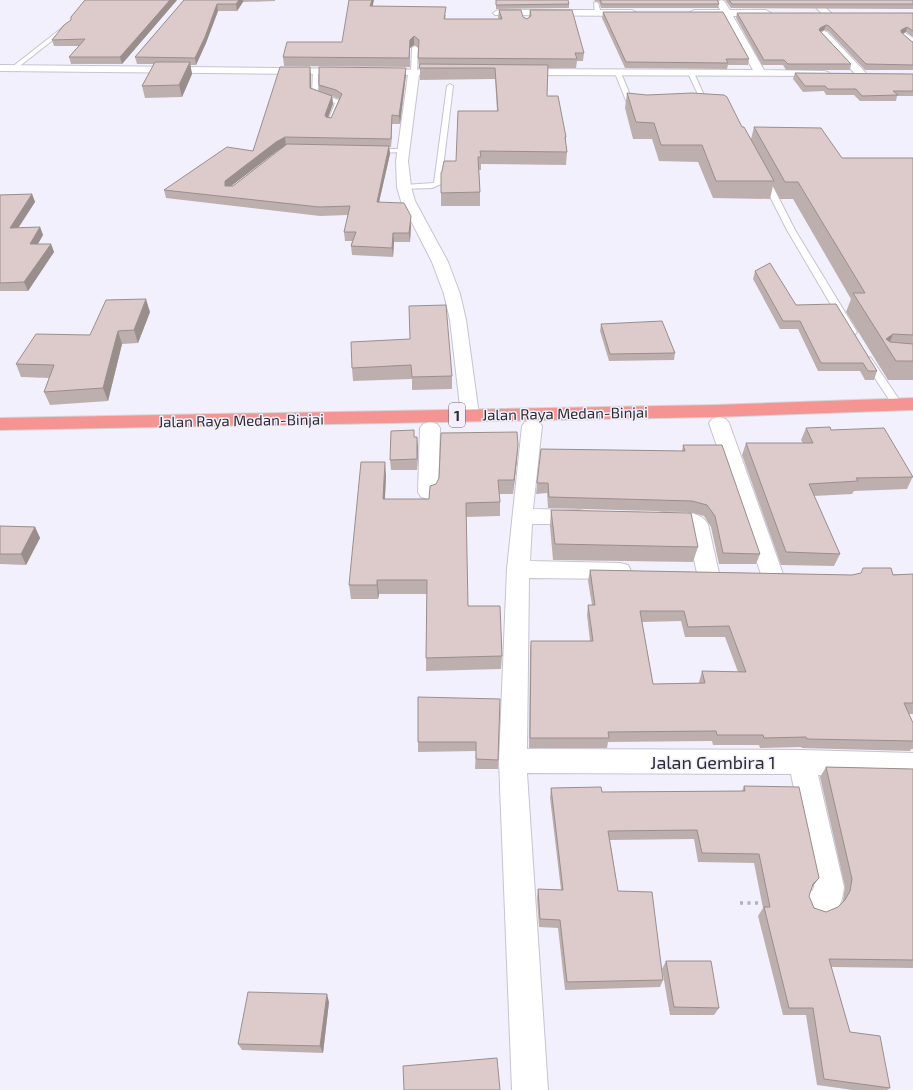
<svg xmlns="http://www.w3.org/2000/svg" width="913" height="1090" font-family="'Exo 2',sans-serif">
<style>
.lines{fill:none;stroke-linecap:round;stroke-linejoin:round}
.lane-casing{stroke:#c7c3d1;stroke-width:2}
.street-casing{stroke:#c7c3d1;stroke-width:2}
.highway-casing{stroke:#d5d5d6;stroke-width:2}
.path{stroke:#b4b1bc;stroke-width:3.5;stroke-dasharray:3 4.5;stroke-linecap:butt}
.lane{fill:#fff;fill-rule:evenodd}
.street{fill:#fff;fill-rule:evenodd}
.highway{fill:#f49593;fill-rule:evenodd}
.wall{fill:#bdafae;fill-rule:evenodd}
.shaded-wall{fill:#9a8e8d}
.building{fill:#dccbca;stroke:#9a8e8d;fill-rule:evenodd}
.labels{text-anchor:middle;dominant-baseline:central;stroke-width:3;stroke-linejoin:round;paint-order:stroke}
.shield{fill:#f3f0fe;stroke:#69676e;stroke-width:1}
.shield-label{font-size:14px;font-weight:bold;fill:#2e2c31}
.street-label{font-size:15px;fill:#2e2c31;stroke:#f3f0fe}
.near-street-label{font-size:18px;fill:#2e2c31;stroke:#f3f0fe}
</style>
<rect width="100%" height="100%" fill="#f3f0fe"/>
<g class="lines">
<defs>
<g id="lane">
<path d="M596 2 598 3 601 13 598 15 595 13 594 3Z"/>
<path d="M67 24 72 25 16 69H12V67Z"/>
<path d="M415 46 418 48 417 72 414 74 411 72 412 48Z"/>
<path d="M313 70 318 71V94L336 99 341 102 334 120 329 119 335 103 312 95Z"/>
<path d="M618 71 621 73 633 102 637 104V106H633L627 103 615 73Z"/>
<path d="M691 71 694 73 708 104 703 107 698 106 702 103 688 73Z"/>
<path d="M450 84 453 86 441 184 432 188 401 189V185H404L434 183 447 86Z"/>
<path d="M403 149 406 151 405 152 374 153 371 151 374 149Z"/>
<path d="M761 175H764L768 177 795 230 857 332 855 334 852 335 847 332 787 230 760 177Z"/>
<path d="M868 357 871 358 902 404 901 406H893L892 404 863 360Z"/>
</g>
<g id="street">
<path d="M721 0 724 1 730 10H766L771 13 766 16H733L764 70 824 71 828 72 829 74 828 76 518 75 513 72 518 69 753 70 723 16H694L689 13 694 10H720L717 3Z"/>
<path d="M809 0H818L831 13 829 15H823Z"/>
<path d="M498 10H632L637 13 632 16 495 15 493 13Z"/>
<path d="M824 31 827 32 865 72 866 74 865 76H857L821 36 819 34Z"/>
<path d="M905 33 913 38V46L910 45 900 36Z"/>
<path d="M0 65 454 70 455 72 450 75H419L408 161 411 187 415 201 448 262 460 294 466 320 479 415 477 419 470 421 463 419 461 415 450 320 444 294 432 262 401 201 397 187 396 161 408 75 0 71Z"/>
<path d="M719 417 726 419 729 423 783 574 780 580 772 582 764 580 761 574 709 423 712 419Z"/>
<path d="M532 420 539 422 542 426 533 509 580 510 588 512 591 517 588 522 580 524H532L530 561 620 563 628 565 631 571 628 577 620 579 529 578 527 749 802 750 913 753V777L818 775 844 887C842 907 837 912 819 919L808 915 804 904 808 893 813 890 814 887 791 774 527 773 548 1090H512L499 761 507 569 522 426 525 422Z"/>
<path d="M430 422 437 424 440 428 438 492 435 497 428 499 421 497 418 492 420 428 423 424Z"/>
<path d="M662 512C677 512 699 509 708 524L719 573 716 579 708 581 700 579 697 573 687 528 662 526 654 524 651 519 654 514Z"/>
</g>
<path id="highway" d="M913 398V410L715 417 0 430V418L715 405Z"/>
</defs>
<use href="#lane" class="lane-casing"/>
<use href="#street" class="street-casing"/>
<use href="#highway" class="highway-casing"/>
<path class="path" d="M740 903H764"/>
<use href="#lane" class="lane"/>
<use href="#street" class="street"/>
<use href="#highway" class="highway"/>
</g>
<g class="wall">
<path d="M177 0 122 64H71L69 57 79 46H54L52 40 71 20Z"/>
<path d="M184 0H275V1L243 2 237 11H218L206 43 196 65H190L192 74 182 97 145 98 142 86 154 64H137L135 57Z"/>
<path d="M496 0 569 4V8L496 9Z"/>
<path d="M594 0H719L718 1 719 4 718 8H601L599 2 595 1Z"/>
<path d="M725 0H913V9L731 8Z"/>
<path d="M373 6 446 15 445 19H499L498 18 499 10 527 19 529 17 530 10 584 53 583 61H577L576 68H548L547 96 566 137V144L567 152 566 165 481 164V170H479L480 192V206H441V173L456 161 497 111 495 79 420 80V67H419L418 58 419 48 414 45 410 48V67L284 66 283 57 342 42Z"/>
<path d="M603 12 749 59 748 65H728L727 69 625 68 602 18Z"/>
<path d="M737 13H913V37L906 32 902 33 911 41 913 42V70H865L828 31 824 30 821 32 851 64 850 70H786L783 65H762L736 18Z"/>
<path d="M795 73 913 74V96H897L896 101H860L854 95H826L824 91 803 92 793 79Z"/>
<path d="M311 75V88L319 91V85L406 75 400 124H392L391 147H389L390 154 379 202 411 225 410 242H394L393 257 352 255 351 246 352 241H345L344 232 348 215 320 216 166 198 164 190 253 151ZM332 96 336 98 339 99 331 118H328L333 104ZM283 148 233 186H231L277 151Z"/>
<path d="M627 93 742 127 751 139 754 127 842 158H913V380H888L846 312 851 299 793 199H780L773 186 770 199 713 198 698 162 659 161 652 139H633L625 108Z"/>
<path d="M32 194 35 202 18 228 40 227 43 235 38 244H51L54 252 28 291H0V195Z"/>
<path d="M755 271 877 371 874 380H865L860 371H818L798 329H780L753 279Z"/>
<path d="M150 312 138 343 122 344 108 401 50 405 44 392 49 378 21 377 16 364 90 335Z"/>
<path d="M601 324 675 353 674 360 609 361 600 331Z"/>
<path d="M410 339 452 376V389L412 390V379L353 381 352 368Z"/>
<path d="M806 428 831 430 913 476 907 489 854 491 852 494 814 496 840 554 834 566 781 565 742 455 746 443H803L801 440Z"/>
<path d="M415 437 418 447 417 470H391L390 460Z"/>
<path d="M683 445 760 554 756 564H719L711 527 704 516 689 512 548 508 547 493 536 494 541 449 682 451Z"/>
<path d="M517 459 513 494H499L500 502V516L466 517 468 606 502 656 501 669 426 671V658L427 594H379L378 599H351L349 585 386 476 385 499H429Z"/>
<path d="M551 510 698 547 693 562 553 560 550 526Z"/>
<path d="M0 526 35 527 40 538 26 565 0 564Z"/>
<path d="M590 570 852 575 913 574V714H908L913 723V749H911L910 751 802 748 801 747 760 748 759 745H713L712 741 608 742 607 748H529L530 652 531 641H590L587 615 588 605H592L588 581ZM681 621 685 637H725L738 672 702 671 699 682V683L653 684 642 622Z"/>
<path d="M500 699 498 769H475L476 751 418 752V742Z"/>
<path d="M826 767 913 769V968L831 967 850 1032 890 1088 887 1090H853L817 1085 806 1015H783L758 916 763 908 754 863 698 862 694 839 610 840 618 891 663 980 660 987 565 990 558 928 539 927 537 898 538 889 561 890 550 798 551 788 602 792 742 791 744 786 819 878 811 888 809 896 814 908 826 912 838 907 841 904 843 900 845 887 820 777Z"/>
<path d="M666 961 719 1008 714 1015H670L662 969Z"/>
<path d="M329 1002 323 1053 242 1050 238 1044Z"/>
</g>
<g class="shaded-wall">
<path d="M170 0H177L122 64 120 57Z"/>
<path d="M239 0H243V2L237 11 236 4Z"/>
<path d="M372 0H374L371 14 370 6Z"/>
<path d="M217 4 218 11 206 43 196 65 195 58Z"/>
<path d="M826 25 824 30 818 33 820 28Z"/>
<path d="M907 27 906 32 899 35 901 30Z"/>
<path d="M414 36V45L410 48V67V40Z"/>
<path d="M190 62 192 74 182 97 179 85Z"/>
<path d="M310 67 311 75V96L310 88Z"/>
<path d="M406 68V75L400 124 399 116Z"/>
<path d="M332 96 333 104 326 123 325 115Z"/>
<path d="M392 115V124L391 147V139Z"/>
<path d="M285 137 286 146 277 151 226 190 225 186V181L276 142Z"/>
<path d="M389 146 390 154 377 211V202Z"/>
<path d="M32 194 35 202 13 236 10 228Z"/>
<path d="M411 216V225L410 242 409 233Z"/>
<path d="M40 227 43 235 33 252 30 244Z"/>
<path d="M393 233 394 242 393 257 392 248Z"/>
<path d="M51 244 54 252 28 291 24 282Z"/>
<path d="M146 299 150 312 138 343 134 330Z"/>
<path d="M118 331 122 344 108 401 103 388Z"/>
<path d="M893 334 888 347 886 339Z"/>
<path d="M417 437 418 447 417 470Z"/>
<path d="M518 445 517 459 513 494 514 480Z"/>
<path d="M385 462 386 476 384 513 383 499Z"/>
<path d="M35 527 40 538 26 565 21 554Z"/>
<path d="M377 580 379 594 378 599 377 585Z"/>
<path d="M819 878 812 887 807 892 813 884Z"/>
<path d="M327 994 329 1002 323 1053 320 1046Z"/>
</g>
<g class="building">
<path d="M85 0H170L120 57H69L85 39 52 40 64 25 71 20V17Z"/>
<path d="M184 0H239L236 4H217L205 37 195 58 135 57Z"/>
<path d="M349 0H372L370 6 446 7 444 19H502L499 10H521L523 17 527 19 531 16 530 10H572L584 53H575L577 59 418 58 419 40 414 36 410 40 409 58 283 57 287 42H342Z"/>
<path d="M496 0H568L569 4 496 5Z"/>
<path d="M600 0H717L719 4H602Z"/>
<path d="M729 0H913V4H732Z"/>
<path d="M603 12H723L749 59H726L728 63 626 62Z"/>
<path d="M737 13H913V31L907 27 901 30V32L911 41 913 42V65L866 64 829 26 826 25 820 28 819 30 851 64H788L784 60H764Z"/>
<path d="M155 62H190L179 85 142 86Z"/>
<path d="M420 64 548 65 547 96H558L566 137H565L567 152 480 151 481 157H478L480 192 441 193V173L442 171 444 161H456L458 111H498L495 68H419Z"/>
<path d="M280 67H310V88L332 96 325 115 326 117 331 118 342 94 336 90 319 85V67L406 68 399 116 392 115 391 139 285 137 276 142 225 181V186H233L287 144 389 146 377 202 404 203 411 216 409 233H393L392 248 351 246 356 232H344L350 206 319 207 164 190 227 147 253 151Z"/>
<path d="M795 73 913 74V91H893L898 95 862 96 856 89H828L825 86H805Z"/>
<path d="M627 93 647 95 692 93 724 95 727 97 742 127H744L774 181H716L702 145H661L654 123 636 122Z"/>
<path d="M754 127 821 128 842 158H913V335L893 334 886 339 890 342 913 344V361H896L853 293H865L798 182H785Z"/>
<path d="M32 194 10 228 40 227 30 244H51L24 282 0 283V195Z"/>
<path d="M770 263 796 305 836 304 877 371H868L863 363H821L800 321H783L755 271Z"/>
<path d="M146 299 134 330 118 331 103 388 44 392 54 365 16 364 36 334 90 335 106 300Z"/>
<path d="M446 305 452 376 412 377 411 365 352 368 351 342 410 339 409 306Z"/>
<path d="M662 321 675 353 610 354 601 324Z"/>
<path d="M830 427 831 430 884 428 913 477 856 478 858 481 809 484 840 554 786 552 746 443H813L806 428Z"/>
<path d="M414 430V437H417V459L390 460 391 431Z"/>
<path d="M517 432 518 445 514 480H498L500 502 466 503 468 606H500L502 656 426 658 427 580H377V585H349L361 462H385L383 499H429L430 486 436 484 439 478 441 433Z"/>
<path d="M683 445H722L760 554 723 553 715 516 707 505 692 501 549 497 548 483H537L541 449 685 451Z"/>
<path d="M551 510 691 513 698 547 555 544Z"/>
<path d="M0 526 35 527 21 554H0Z"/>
<path d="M863 568H891L893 575 913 574V703H904L913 723V741L807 739 806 737 764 738 763 735H717L716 731 608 732 609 738H530L531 641H593L588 605H595L590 570 852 575 861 573ZM640 611H684L688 627 729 626 746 672 702 671 705 683 653 684Z"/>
<path d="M418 697 500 699 498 760 476 759V742H418Z"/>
<path d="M826 767 913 769V960L829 959 850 1032 880 1036 890 1088 824 1079 813 1008H789L764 907H770L759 854 702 853 697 830 608 831 618 891 652 892 663 980 567 982 560 920 540 919 538 889 563 890 551 788 601 787 602 792 745 791 744 786 799 787 819 878 813 884 809 896 814 908 826 912 838 907 845 900 850 891 852 879Z"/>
<path d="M666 961H711L719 1008 674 1007Z"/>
<path d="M248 992 327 994 320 1046 238 1044Z"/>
<path d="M497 1058 500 1090H404L403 1066Z"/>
</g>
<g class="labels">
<rect class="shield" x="449" y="403" width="16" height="24" rx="3"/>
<g class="shield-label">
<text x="457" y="415">1</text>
</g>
<g class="street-label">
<text transform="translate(565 413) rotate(-1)">Jalan Raya Medan-Binjai</text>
<text transform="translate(241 420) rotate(-1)">Jalan Raya Medan-Binjai</text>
</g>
<g class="near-street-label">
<text x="713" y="762">Jalan Gembira 1</text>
</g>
</g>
</svg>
